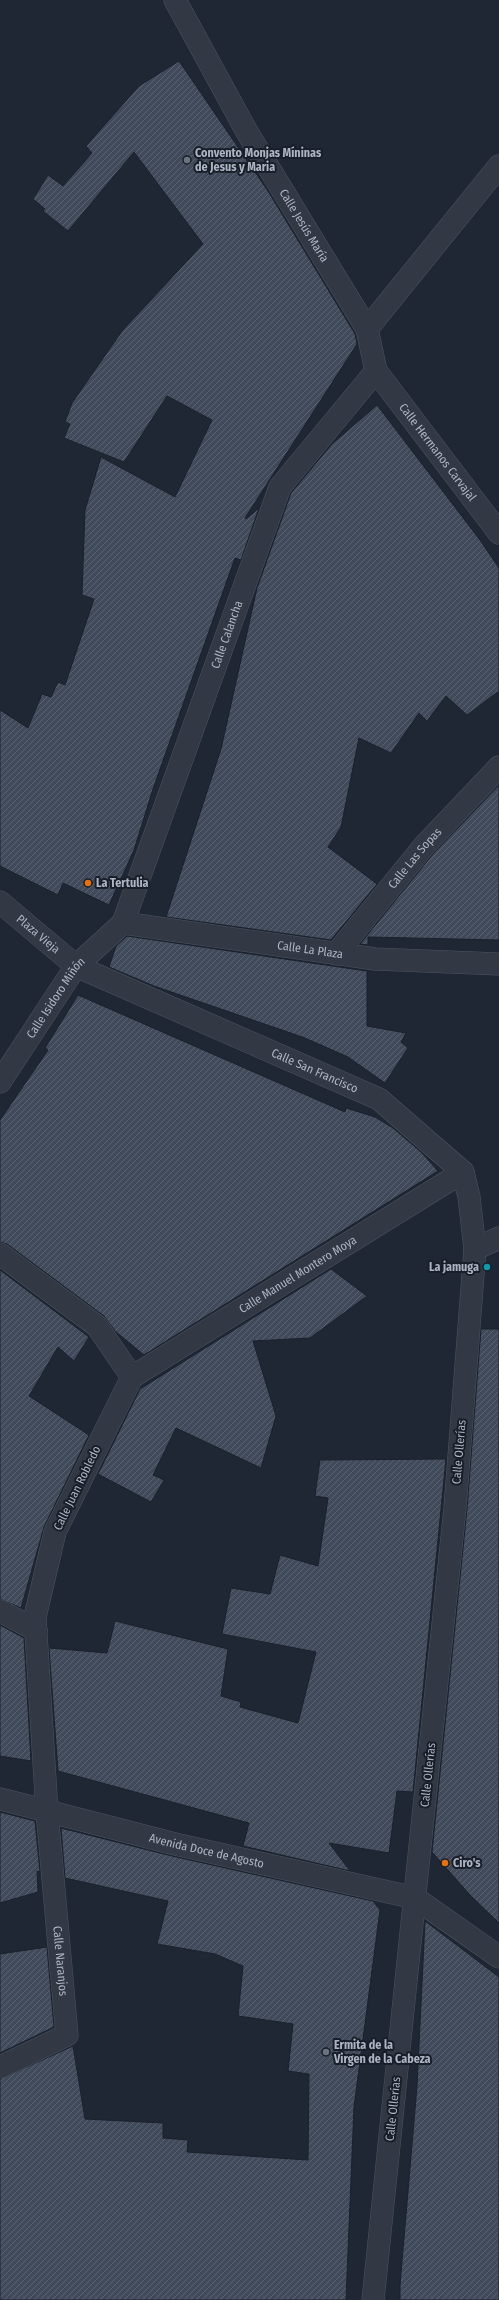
<svg xmlns="http://www.w3.org/2000/svg" width="499" height="2300" font-family="'Fira Sans Condensed',sans-serif">
<style>
.building{fill:url(#building-hatch);stroke:#1a212c}
.lines{fill:none;stroke-linecap:round;stroke-linejoin:round}
.minor-casing{stroke:#4d5461;stroke-width:23}
.minor{stroke:#323945;stroke-width:22}
.worship-dot{fill:#6b7280;stroke:#181f29;stroke-width:1.5}
.food-dot{fill:#e8710a;stroke:#181f29;stroke-width:1.5}
.culture-dot{fill:#0f9aa8;stroke:#181f29;stroke-width:1.5}
.labels{text-anchor:middle;dominant-baseline:central;stroke-width:4;stroke-linejoin:round;paint-order:stroke}
.poi-label{font-size:12px;font-weight:bold;fill:#acb4c3;stroke:#181f29;text-anchor:start}
.street-label{font-size:12px;fill:#acb4c3;stroke:#181f29}
</style>
<defs>
<pattern id="building-hatch" width="6" height="6" patternUnits="userSpaceOnUse"><rect width="6" height="6" fill="#404a5a"/><path d="M-1 1l2-2M0 6l6-6M5 7l2-2" fill="none" stroke="#596270"/></pattern>
</defs>
<rect width="100%" height="100%" fill="#1f2734"/>
<g class="building">
<path d="M179 61 268 191 355 334 357 344 245 518 246 519 259 508 241 560 235 558 153 789 134 850 109 905 63 883 58 895 0 866V710L28 728 42 694 51 697 58 682 65 685 94 599 82 595 85 510 101 457 175 497 212 420 167 396 124 462 64 438 70 424 65 422 72 403 122 331 203 244 134 152 68 231 43 211 45 209 33 199 48 175 63 186 92 153 86 146 139 86Z"/>
<path d="M377 405 480 540 499 568V691L467 715 446 696 427 721 419 713 391 753 359 738 341 827 328 847 377 884 331 940 166 917 221 749 257 588 291 493 332 444Z"/>
<path d="M499 785V940L368 937V945L360 944 433 854Z"/>
<path d="M127 936 367 971V1026L406 1033 401 1042 408 1048 385 1083 348 1057 305 1038 154 986 109 967 116 946Z"/>
<path d="M78 995 345 1112 346 1108 375 1117 393 1128 421 1152 438 1171 144 1355 115 1331 104 1316 7 1244 0 1242V1120L48 1050 45 1048Z"/>
<path d="M331 1269 367 1296 310 1338 253 1341 276 1416 261 1468 176 1428 153 1475 164 1480 151 1502 98 1474 140 1389Z"/>
<path d="M0 1270 89 1337 74 1361 58 1347 29 1396 89 1435 44 1527 21 1608 0 1599Z"/>
<path d="M481 1329H499V1923L470 1895 432 1852 467 1509Z"/>
<path d="M446 1459 413 1792 397 1791 389 1853 329 1843 350 1871 243 1846 249 1823 58 1771 49 1648 107 1653 115 1621 228 1649 221 1696 241 1702 240 1707 298 1723 316 1652 222 1634 231 1588 270 1594 280 1555 318 1566 328 1498 315 1496 320 1460Z"/>
<path d="M0 1625 24 1638 31 1761 0 1756Z"/>
<path d="M0 1812 35 1821 40 1872 37 1871 38 1892 0 1903Z"/>
<path d="M61 1828 172 1856 373 1901 380 1910 354 2107 346 2300H0V2079L73 2046 85 2119 163 2123V2138L188 2140 187 2152 308 2160 309 2074 288 2071 293 2024 238 2016 243 1966 215 1954 157 1944 168 1901 65 1878Z"/>
<path d="M425 1921 499 1977V2300H400V2285L417 2086Z"/>
<path d="M47 1947 54 2027 0 2053V1954Z"/>
</g>
<g class="lines">
<defs>
<g id="minor">
<path id="s1" d="M175 0 247 132 367 329 376 371 499 533"/>
<path d="M367 329 499 166"/>
<path id="s2" d="M0 902 76 966 379 1099 463 1172 469 1197 475 1249 455 1508 373 2300"/>
<path id="s3" d="M123 923 375 959 499 964"/>
<path id="s4" d="M336 954 424 846 499 767"/>
<path id="s5" d="M0 1082 76 966 123 923 280 487 376 371"/>
<path d="M475 1249 499 1238"/>
<path id="s6" d="M0 1254 97 1326 132 1377 55 1532 35 1617 47 1812 67 2035 0 2067"/>
<path id="s7" d="M132 1377 463 1172"/>
<path d="M0 1611 36 1630"/>
<path id="s8" d="M0 1799 175 1844 415 1898 499 1957"/>
</g>
</defs>
<use href="#minor" class="minor-casing"/>
<use href="#minor" class="minor"/>
</g>
<g class="worship-dot">
<circle cx="187" cy="160" r="4"/>
<circle cx="326" cy="2052" r="4"/>
</g>
<g class="food-dot">
<circle cx="88" cy="883" r="4"/>
<circle cx="445" cy="1863" r="4"/>
</g>
<circle class="culture-dot" cx="487" cy="1267" r="4"/>
<g class="labels">
<g class="poi-label">
<text x="195" y="153">Convento Monjas Míninas<tspan x="195" dy="14">de Jesus y Maria</tspan></text>
<text x="96" y="883">La Tertulia</text>
<text x="479" y="1267" text-anchor="end">La jamuga</text>
<text x="453" y="1863">Ciro's</text>
<text x="334" y="2045">Ermita de la<tspan x="334" dy="14">Virgen de la Cabeza</tspan></text>
</g>
<g class="street-label">
<text stroke="none"><textPath href="#s1" startOffset="260">Calle Jesús María</textPath></text>
<text stroke="none"><textPath href="#s1" startOffset="526">Calle Hermanos Carvajal</textPath></text>
<text stroke="none"><textPath href="#s5" startOffset="509">Calle Calancha</textPath></text>
<text stroke="none"><textPath href="#s4" startOffset="124">Calle Las Sopas</textPath></text>
<text stroke="none"><textPath href="#s2" startOffset="50">Plaza Vieja</textPath></text>
<text stroke="none"><textPath href="#s3" startOffset="189">Calle La Plaza</textPath></text>
<text stroke="none"><textPath href="#s5" startOffset="101">Calle Isidoro Miñón</textPath></text>
<text stroke="none"><textPath href="#s2" startOffset="360">Calle San Francisco</textPath></text>
<text stroke="none"><textPath href="#s7" startOffset="195">Calle Manuel Montero Moya</textPath></text>
<text transform="translate(459 1452) rotate(-85)">Calle Ollerías</text>
<text transform="translate(77 1488) rotate(-64)">Calle Juan Robledo</text>
<text transform="translate(428 1775) rotate(-84)">Calle Ollerías</text>
<text stroke="none"><textPath href="#s8" startOffset="213">Avenida Doce de Agosto</textPath></text>
<text stroke="none"><textPath href="#s6" startOffset="788">Calle Naranjos</textPath></text>
<text transform="translate(393 2109) rotate(-84)">Calle Ollerías</text>
</g>
</g>
</svg>
